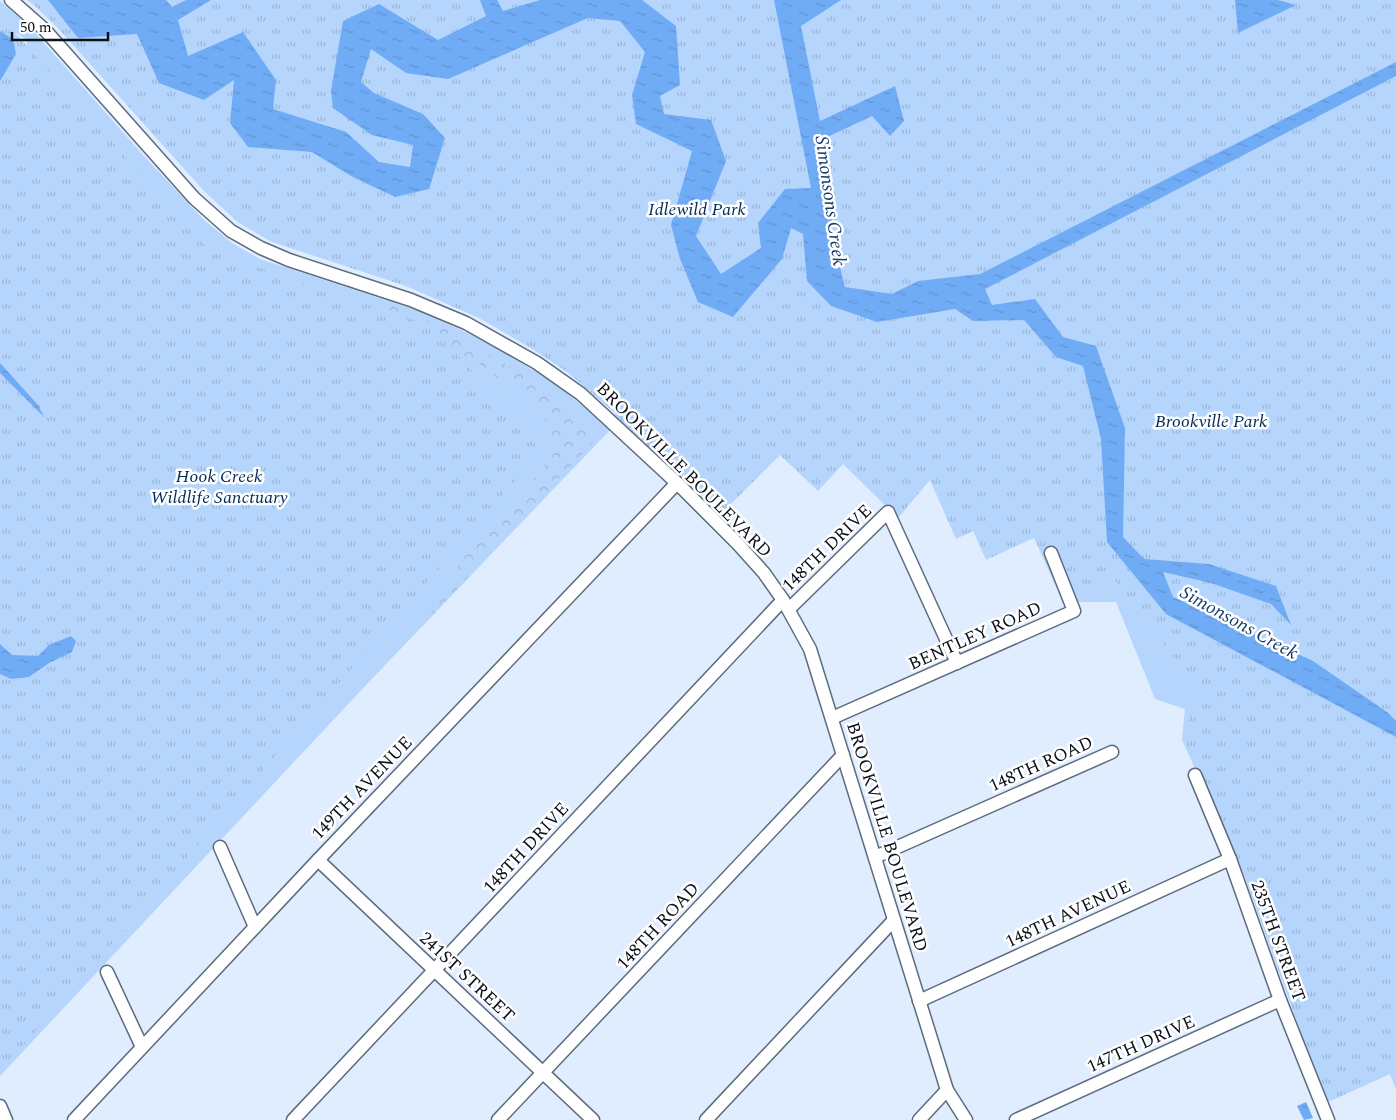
<svg xmlns="http://www.w3.org/2000/svg" width="1396" height="1120" font-family="Spectral,serif">
<style>
.green{fill:#b5d5fc}
.forest{fill:url(#forest-crowns)}
.park{fill:url(#park-tufts)}
.water{fill:url(#water-ripples)}
.lines{fill:none;stroke-linecap:round;stroke-linejoin:round}
.minor-casing{stroke:#5c6b7e;stroke-width:15}
.minor{stroke:#fff;stroke-width:12}
.labels{text-anchor:middle;dominant-baseline:central;stroke-width:5;stroke-linejoin:round;paint-order:stroke}
.park-label{font-size:18px;font-style:italic;fill:#002a57;stroke:#fff}
.street-label{font-size:18px;fill:#0a1017;stroke:#fff}
.water-label{font-size:19px;font-style:italic;fill:#143d6c;stroke:#fff}
</style>
<defs>
<pattern id="forest-crowns" width="20" height="18" patternUnits="userSpaceOnUse" patternTransform="scale(1.25)"><rect width="20" height="18" fill="#b5d5fc"/><path d="M2 6a3 3 0 1 1 6 0M12 15a3 3 0 1 1 6 0" fill="none" stroke="#9ab6d7"/></pattern>
<pattern id="park-tufts" width="24" height="20" patternUnits="userSpaceOnUse" patternTransform="scale(1.25)"><rect width="24" height="20" fill="#b5d5fc"/><path d="M3 7l-1-3M5 7V3M7 7l1-3M15 17l-1-3M17 17v-4M19 17l1-3" fill="none" stroke="#9ab6d7"/></pattern>
<pattern id="water-ripples" width="26" height="14" patternUnits="userSpaceOnUse" patternTransform="scale(1.25)"><rect width="26" height="14" fill="#70acf5"/><path d="M2 4q2-2 4 0t4 0M15 11q2-2 4 0t4 0" fill="none" stroke="#6093d1"/></pattern>
</defs>
<rect width="100%" height="100%" fill="#dfedfe"/>
<g class="green">
<path d="M0 1 28 25 144 156 204 220 232 243 260 259 422 312 489 343 554 383 611 429 367 684 0 1076V1042L209 279 25 59 27 40 0 23Z"/>
<path d="M1113 578 1187 665 1215 720 1182 740 1185 709 1155 699 1116 602H1076L1073 592Z"/>
</g>
<path class="forest" d="M387 304 444 327 522 374 580 415 593 442 422 627 468 550 518 498 553 455 550 425 519 394 479 364 407 341Z"/>
<g class="park">
<path d="M27 0H1396V1090L1390 1074 1326 1103 1246 880 1182 740 1198 690 1113 578 1076 591 1061 598 1034 538 986 560 973 531 956 539 930 480 898 518 843 464 818 491 780 455 722 513 613 416 615 413 609 408 567 372 534 350 479 318 406 286 272 242 239 223 204 191 56 26 35 6Z"/>
<path d="M0 20 10 27 210 251 434 327 541 451 0 1072Z"/>
</g>
<g class="water">
<path d="M48 0H166L172 7 186 0H211L178 20 188 56 243 32 276 80 273 109 346 132 379 162 410 167 413 145 372 135 333 108 331 91 343 21 379 4 438 40 486 16 480 0H497L503 11 540 0H642L676 26 680 85 660 96 664 114 711 120 726 161 696 236 721 274 761 248 758 223 785 189 811 188 774 0H841L801 26 820 121 895 86 904 121 890 136 872 116 823 139 833 240 845 287 892 294 918 281 980 274 1396 62V76L985 289 992 305 1035 299 1063 337 1096 346 1125 428 1123 537 1144 559 1209 564 1276 586 1291 625 1271 604 1211 583 1163 572 1173 597 1313 661 1387 712 1396 721V737L1166 614 1107 542 1101 439 1083 366 1056 357 1024 320 973 321 955 309 877 322 831 306 807 281 803 234 791 228 782 259 733 317 698 302 680 259 671 225 692 151 636 124 632 95 645 52 620 21 588 18 448 79 406 73 371 49 361 82 374 93 423 114 445 138 429 189 395 197 351 176 312 152 248 147 230 123 234 80 204 100 159 83 137 34 78 38Z"/>
<path d="M1235 0H1278L1296 5 1238 33Z"/>
<path d="M0 31 13 39 16 54 0 81Z"/>
<path d="M0 363 38 405 44 417 0 373Z"/>
<path d="M71 636 76 641 72 652 49 663 29 677 11 679 0 674V644L12 655 38 656 49 645Z"/>
<path d="M1306 1102 1313 1118 1304 1120 1297 1106Z"/>
</g>
<g class="lines">
<defs>
<g id="minor">
<path d="M11 0 45 30 194 198 231 231 261 248 289 260 411 300 466 323 537 363 581 394 677 483 738 544 764 573 783 600 810 649 947 1090 966 1120"/>
<path d="M789 609 888 512 957 663"/>
<path d="M832 718 1074 611 1051 553"/>
<path d="M1195 775 1230 859 1280 1000 1328 1120"/>
<path d="M220 847 255 927"/>
<path d="M875 857 1112 752"/>
<path d="M318 860 593 1120"/>
<path d="M107 972 142 1047"/>
<path d="M919 1001 1230 859"/>
<path d="M0 1106 6 1120"/>
<path d="M74 1120 318 860 677 483"/>
<path d="M293 1120 783 600"/>
<path d="M498 1120 843 755"/>
<path d="M706 1120 894 920"/>
<path d="M919 1120 947 1090"/>
<path d="M1016 1120 1280 1000"/>
</g>
</defs>
<use href="#minor" class="minor-casing"/>
<use href="#minor" class="minor"/>
</g>
<g class="labels">
<g class="park-label">
<text x="697" y="209">Idlewild Park</text>
<text x="1211" y="421">Brookville Park</text>
<text x="219" y="476">Hook Creek<tspan x="219" dy="21">Wildlife Sanctuary</tspan></text>
</g>
<g class="street-label">
<text transform="translate(684 470) rotate(45)">BROOKVILLE BOULEVARD</text>
<text transform="translate(827 548) rotate(-44)">148TH DRIVE</text>
<text transform="translate(975 636) rotate(-24)">BENTLEY ROAD</text>
<text transform="translate(1041 764) rotate(-24)">148TH ROAD</text>
<text transform="translate(362 788) rotate(-46)">149TH AVENUE</text>
<text transform="translate(887 837) rotate(73)">BROOKVILLE BOULEVARD</text>
<text transform="translate(526 848) rotate(-47)">148TH DRIVE</text>
<text transform="translate(1068 914) rotate(-25)">148TH AVENUE</text>
<text transform="translate(658 926) rotate(-47)">148TH ROAD</text>
<text transform="translate(1278 941) rotate(70)">235TH STREET</text>
<text transform="translate(467 977) rotate(43)">241ST STREET</text>
<text transform="translate(1141 1044) rotate(-24)">147TH DRIVE</text>
</g>
<g class="water-label">
<text transform="translate(830 201) rotate(82)">Simonsons Creek</text>
<text transform="translate(1239 623) rotate(29)">Simonsons Creek</text>
</g>
</g>
<path d="M12 32v8h96v-8" fill="none" stroke="#0a1017" stroke-width="2.5"/>
<text x="20" y="32" font-size="15" fill="#0a1017" stroke="#ffffff" stroke-width="4" paint-order="stroke">50 m</text>
</svg>
